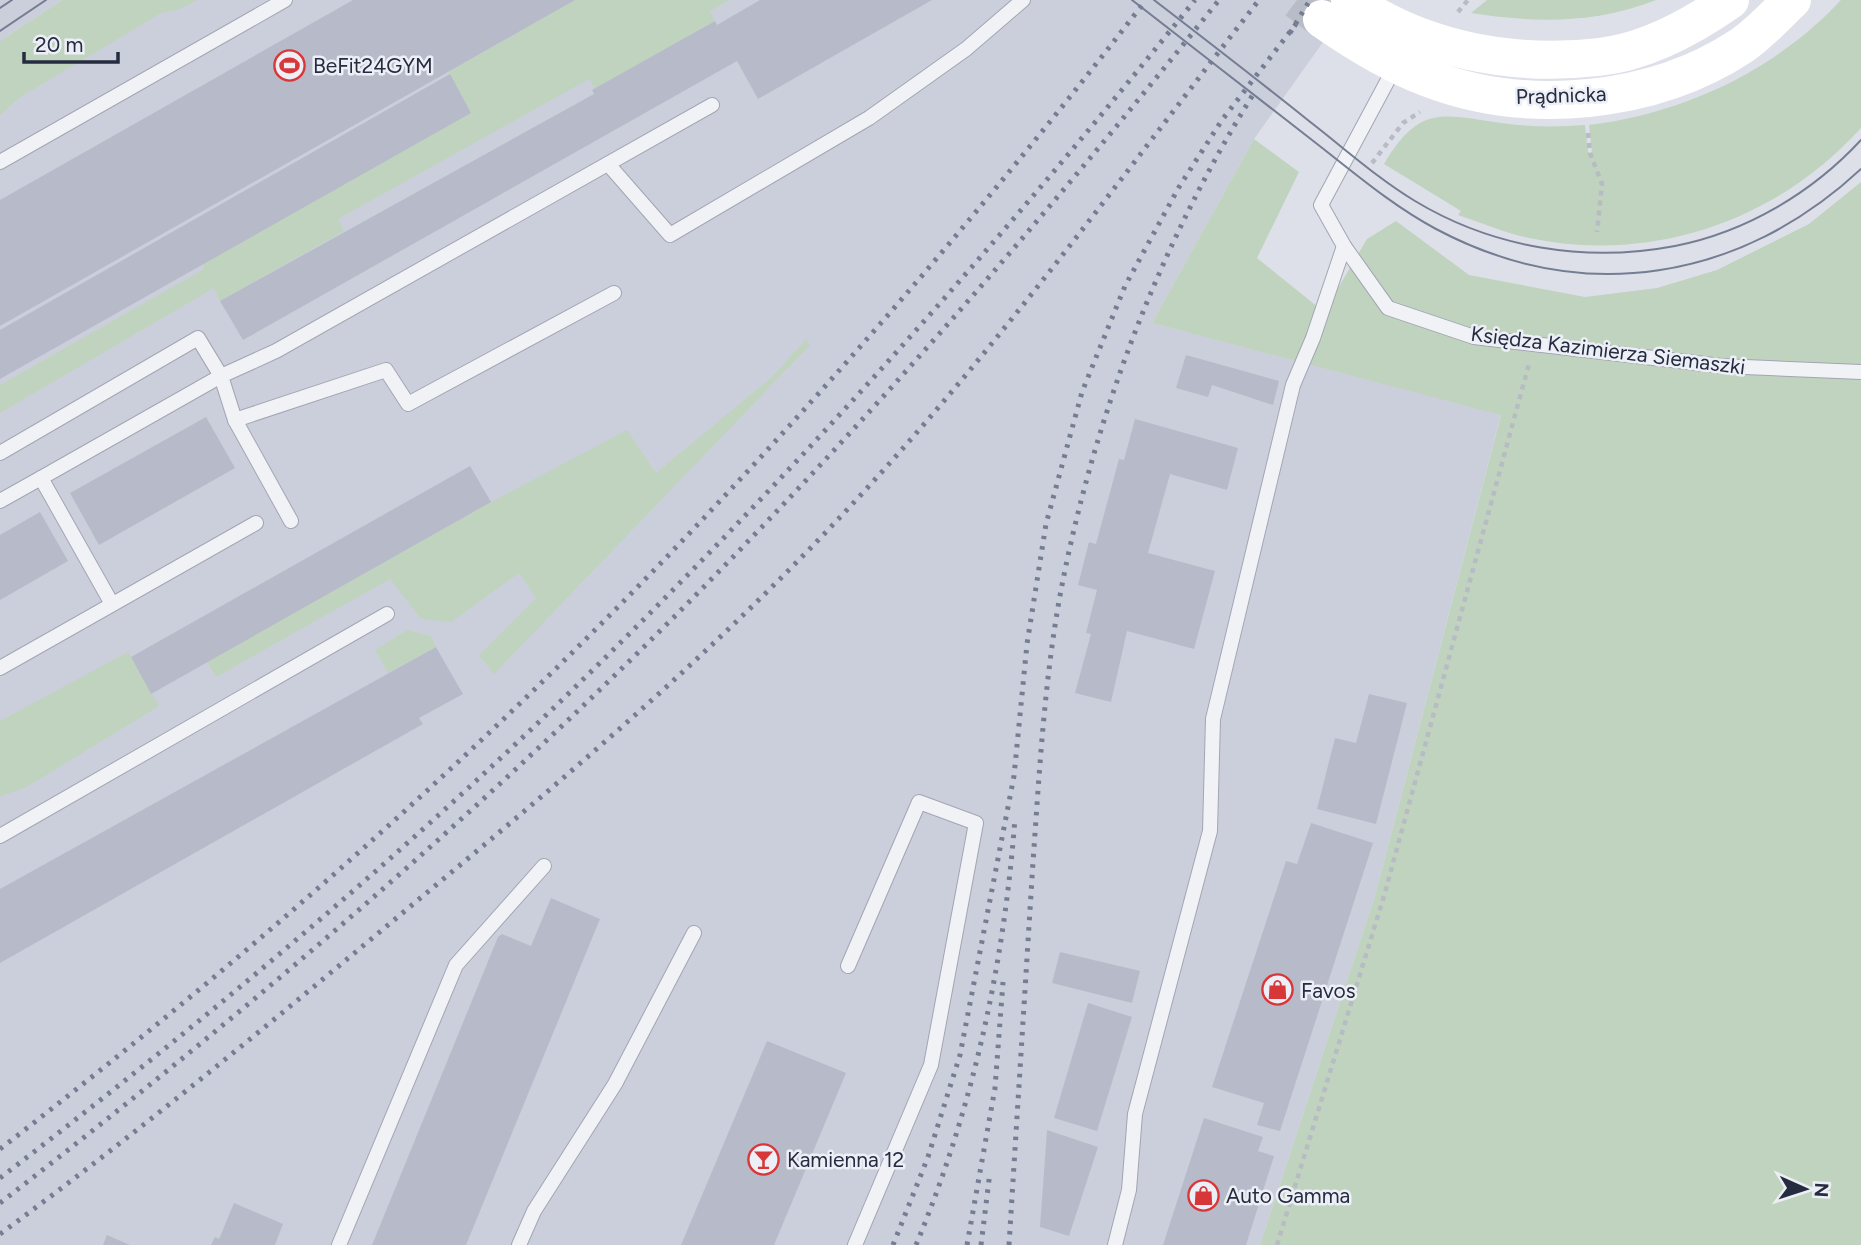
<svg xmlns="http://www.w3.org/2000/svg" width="1861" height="1245" font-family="Figtree,sans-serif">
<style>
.built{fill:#cbcfdb}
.green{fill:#c0d3be}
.building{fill:#b7bbc9}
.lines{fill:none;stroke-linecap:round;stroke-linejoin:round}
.secondary-tunnel{stroke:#b8bcc6;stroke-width:38;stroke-dasharray:38 19;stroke-linecap:butt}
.lane-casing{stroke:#a2a6b2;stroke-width:16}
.path{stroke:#b7bbc3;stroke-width:4.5;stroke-dasharray:5 5;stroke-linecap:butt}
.lane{stroke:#f0f2f6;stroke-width:14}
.secondary{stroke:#fff;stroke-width:38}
.tram{stroke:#757d93;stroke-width:2}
.rail{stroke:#757d93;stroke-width:5;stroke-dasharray:3.5 7;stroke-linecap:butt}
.labels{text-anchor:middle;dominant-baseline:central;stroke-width:5;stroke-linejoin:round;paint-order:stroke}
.poi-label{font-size:21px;fill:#252c40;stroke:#edeff6;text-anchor:start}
.street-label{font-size:21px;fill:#252c40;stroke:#edeff6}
</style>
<rect width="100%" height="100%" fill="#dde0e8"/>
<g class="built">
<path d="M0 0H62L0 41Z"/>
<path d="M171 0H1353L1254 139 1152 323 1501 414 1375 896 1260 1245H0V100Z"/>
</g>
<g class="green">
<path d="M62 0H198L177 10 161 13 19 98 0 115V41Z"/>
<path d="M575 0H729L710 11 715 21 595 89 589 79 338 219 344 231 220 301 214 288 0 413V385L204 269 202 263 471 113 448 72Z"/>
<path d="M1487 0H1656C1595 24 1535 23 1471 13Z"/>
<path d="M1841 0H1861V128C1777 221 1652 264 1529 238 1505 233 1482 223 1458 215L1461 211 1384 164C1422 100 1446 117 1509 124 1534 127 1559 127 1585 125L1588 152 1592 153 1589 125C1684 113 1775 71 1841 0Z"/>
<path d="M1254 139 1299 172 1257 258 1324 312 1367 239 1396 221 1469 275 1585 297 1657 288 1717 270 1809 224 1861 182V1245H1260L1375 896 1501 415 1152 323Z"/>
<path d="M806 339 810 345 494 674 479 655 536 598 519 573 451 622 421 619 390 579 216 677 207 662 491 502 627 430 656 473 772 377Z"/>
<path d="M407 630 431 636 436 647 388 673 375 650Z"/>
<path d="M128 652 159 706 25 788 0 796V721Z"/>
</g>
<g class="building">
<path d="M353 0H575L0 326V200Z"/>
<path d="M760 0H932L758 99 737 61 243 340 220 301 594 94 592 90 715 21 717 25Z"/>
<path d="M450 74 471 113 0 379V330Z"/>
<path d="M1186 355 1279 381 1273 405 1212 385 1208 397 1176 388Z"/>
<path d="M206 417 235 468 99 545 70 493Z"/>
<path d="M1135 419 1238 448 1227 490 1170 474 1148 553 1215 571 1194 649 1127 631 1111 702 1075 693 1091 634 1086 633 1097 590 1078 585 1089 542 1096 544 1119 459 1124 460Z"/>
<path d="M470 466 491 502 151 694 131 657Z"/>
<path d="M40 512 68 561 0 600V535Z"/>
<path d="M436 647 463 694 419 718 423 724 0 963V889Z"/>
<path d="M1369 694 1407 703 1376 824 1317 809 1335 738 1356 743Z"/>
<path d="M1311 823 1373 843 1280 1131 1257 1125 1264 1103 1212 1087 1286 861 1297 864Z"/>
<path d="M551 898 600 919 466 1245H372L498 937 502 934 531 946Z"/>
<path d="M1060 952 1140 971 1132 1003 1052 983Z"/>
<path d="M1088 1003 1132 1017 1097 1131 1054 1118Z"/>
<path d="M767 1041 846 1073 774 1245H681Z"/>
<path d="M1204 1118 1263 1137 1258 1151 1274 1156 1246 1245H1163Z"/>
<path d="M1047 1130 1098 1147 1069 1236 1040 1227Z"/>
<path d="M234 1203 283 1224 275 1245H211L215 1237 219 1239Z"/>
<path d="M107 1235 130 1245H103Z"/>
</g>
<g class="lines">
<path class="secondary-tunnel" d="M1297 0 1322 19"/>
<defs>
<g id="lane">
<path d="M1396 65 1321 205 1344 246 1388 308 1474 337 1722 366 1861 372"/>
<path d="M0 162 285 0"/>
<path d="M608 164 670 235 869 118 966 49 1023 0"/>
<path d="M235 420 386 370 408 404 614 293"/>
<path d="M0 453 198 338 221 376 235 420 291 521"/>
<path d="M0 501 41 478"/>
<path d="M112 604 41 478 221 376 276 351 712 105"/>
<path d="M0 668 256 523"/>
<path d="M0 836 387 614"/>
<path d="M848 966 919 802 976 823 931 1065 855 1245"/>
<path d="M339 1245 456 965 544 866"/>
<path d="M519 1245 534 1211 615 1084 694 933"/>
<path d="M1115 1245 1129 1190 1135 1114 1210 831 1213 719 1293 385 1313 338 1344 246"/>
</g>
</defs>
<use href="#lane" class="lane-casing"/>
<g class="path">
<path d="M1458 12 1468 0"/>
<path d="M1588 133 1590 153 1602 184 1597 232"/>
<path d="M1372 163 1403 123 1420 112"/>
<path d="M1277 1245 1384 896 1529 364"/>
</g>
<use href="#lane" class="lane"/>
<g class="secondary">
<path d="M1350 0C1421 50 1513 67 1599 57 1646 52 1693 26 1730 0"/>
<path d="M1322 19C1355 42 1390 64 1428 78 1526 116 1653 104 1741 46 1759 34 1776 15 1792 0"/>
</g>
<g class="tram">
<path d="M1132 0C1192 47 1252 93 1312 140 1352 171 1391 205 1436 229 1583 307 1741 281 1861 169"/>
<path d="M1154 0C1206 40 1258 80 1309 121 1344 148 1377 178 1415 201 1493 248 1586 263 1675 246 1746 232 1812 193 1861 140"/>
<path d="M0 8 12 0"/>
<path d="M0 31 46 0"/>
</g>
<g class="rail">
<path d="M1290 33 1310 0"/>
<path d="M0 1149C241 963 472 761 683 540 847 368 1001 188 1146 0"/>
<path d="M0 1178C196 1028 388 868 566 696 791 478 999 244 1195 0"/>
<path d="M0 1203C237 1020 465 826 677 614 870 420 1048 214 1219 0"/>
<path d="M0 1234C146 1127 285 1011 424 895 575 770 724 643 857 499 1002 343 1128 168 1259 0"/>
<path d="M893 1245 928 1157 960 1055 1014 776 1027 644 1046 524 1082 392 1125 286 1179 187 1222 120 1296 24"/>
<path d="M916 1245C973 1108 1004 965 1015 818"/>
<path d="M967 1245 995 1088 1003 982"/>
<path d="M981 1245 990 1172"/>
<path d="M1009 1245C1017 1117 1025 990 1033 862 1040 764 1045 666 1065 570 1100 402 1163 239 1254 93"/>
</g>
</g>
<defs>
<symbol id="stadium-ring" viewBox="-11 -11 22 22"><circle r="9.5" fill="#edeff6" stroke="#d8373a" stroke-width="1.5"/><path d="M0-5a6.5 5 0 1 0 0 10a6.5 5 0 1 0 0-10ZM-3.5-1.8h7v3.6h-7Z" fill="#d8373a"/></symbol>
<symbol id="shop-ring" viewBox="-11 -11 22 22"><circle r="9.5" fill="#edeff6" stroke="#d8373a" stroke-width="1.5"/><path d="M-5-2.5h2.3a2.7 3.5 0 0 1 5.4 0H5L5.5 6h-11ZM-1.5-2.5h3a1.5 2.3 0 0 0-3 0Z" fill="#d8373a"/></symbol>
<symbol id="bar-ring" viewBox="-11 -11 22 22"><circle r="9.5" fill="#edeff6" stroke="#d8373a" stroke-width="1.5"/><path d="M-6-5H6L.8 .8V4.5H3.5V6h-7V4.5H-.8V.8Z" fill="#d8373a"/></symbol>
</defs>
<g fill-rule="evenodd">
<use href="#stadium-ring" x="272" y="48" width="35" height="35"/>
<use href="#shop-ring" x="1260" y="972" width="35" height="35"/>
<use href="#bar-ring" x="746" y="1142" width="35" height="35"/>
<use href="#shop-ring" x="1186" y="1178" width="35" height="35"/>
</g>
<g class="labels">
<g class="poi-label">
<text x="313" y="65">BeFit24GYM</text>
<text x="1301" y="990">Favos</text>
<text x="787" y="1159">Kamienna 12</text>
<text x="1226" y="1195">Auto Gamma</text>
</g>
<g class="street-label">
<text transform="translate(1561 95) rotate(-2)">Prądnicka</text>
<text transform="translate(1608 350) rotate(7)">Księdza Kazimierza Siemaszki</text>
</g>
</g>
<g transform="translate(1805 1189) rotate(93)" stroke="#edeff6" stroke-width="5" paint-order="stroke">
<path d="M0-5L12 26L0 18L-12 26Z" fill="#252c40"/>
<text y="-10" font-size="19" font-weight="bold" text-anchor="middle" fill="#252c40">N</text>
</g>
<path d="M24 52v10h94v-10" fill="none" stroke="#252c40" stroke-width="3.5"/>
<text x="35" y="52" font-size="21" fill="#252c40" stroke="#edeff6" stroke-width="5" paint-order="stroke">20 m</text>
</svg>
